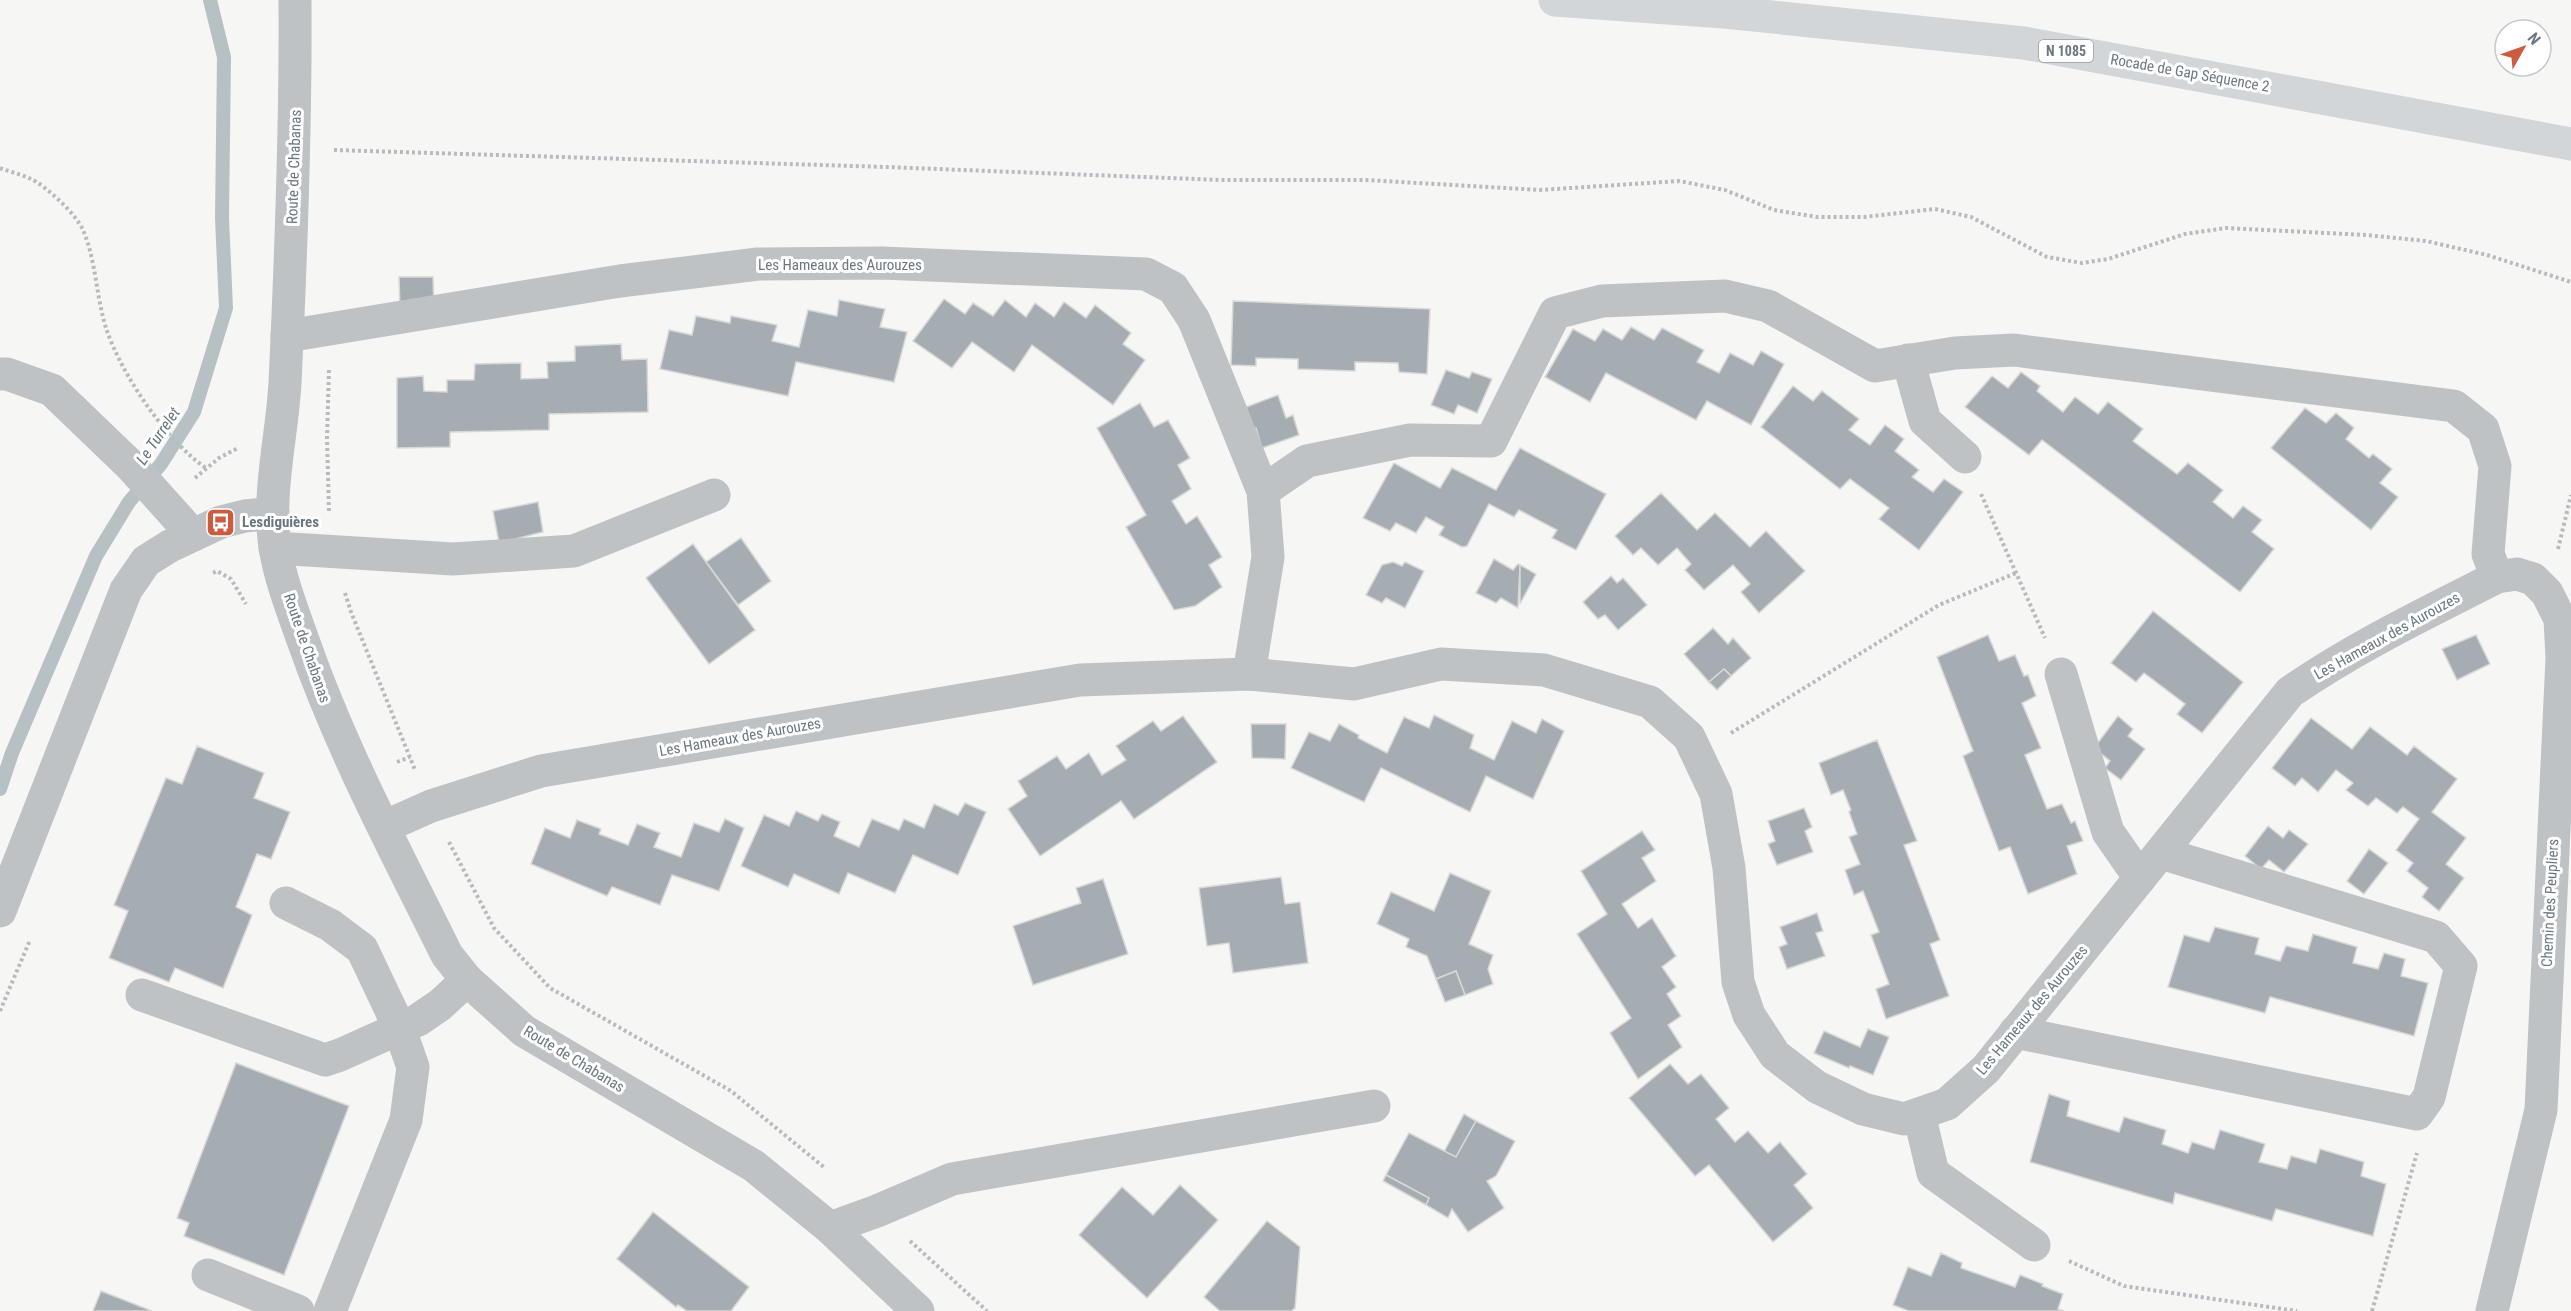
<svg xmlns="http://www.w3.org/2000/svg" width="2571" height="1311" font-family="'Roboto Condensed',sans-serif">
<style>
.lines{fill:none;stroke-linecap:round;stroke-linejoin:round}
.stream{stroke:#b7c1c4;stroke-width:14}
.building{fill:#a6adb2;stroke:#d8d8d6;stroke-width:1.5}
.path{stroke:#b8bbbd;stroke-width:4;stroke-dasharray:3 3;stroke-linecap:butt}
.minor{stroke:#bec2c5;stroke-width:33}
.major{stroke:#d2d6d9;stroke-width:33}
.labels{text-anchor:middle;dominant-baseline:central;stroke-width:6;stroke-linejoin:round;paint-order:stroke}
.shield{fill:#fff;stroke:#96a0a7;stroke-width:1.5}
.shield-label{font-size:14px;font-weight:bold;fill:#697781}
.street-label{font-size:15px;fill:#697781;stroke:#fff}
.poi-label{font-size:15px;font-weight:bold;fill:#697781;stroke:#fff;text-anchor:start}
.water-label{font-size:16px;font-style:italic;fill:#65777d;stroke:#fff}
</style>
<rect width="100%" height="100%" fill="#f6f6f4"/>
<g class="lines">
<path class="stream" d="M0 789 12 753 96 556 129 502 161 464 194 412 226 308 222 218 224 57 210 0"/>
</g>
<g class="building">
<path d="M399 277H433L434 308 400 310Z"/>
<path d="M944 299 965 314 973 303 993 316 1005 300 1026 317 1035 303 1054 317 1064 302 1086 318 1095 305 1131 333 1123 344 1145 360 1113 405 1032 345 1014 372 972 342 952 368 913 341Z"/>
<path d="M839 300 885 309 880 327 907 332 894 382 796 362 788 396 660 369 669 330 692 335 696 316 730 323 731 316 777 325 772 341 799 347 808 310 837 316Z"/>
<path d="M1233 301 1430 309 1427 374 1399 372 1398 363 1355 362V371L1298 369V359L1256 358V366L1231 365Z"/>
<path d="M1631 327 1654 340 1662 328 1704 350 1697 362 1719 373 1730 353 1753 365 1761 351 1784 364 1751 425 1707 401 1696 420 1606 373 1590 402 1545 377 1573 329 1595 341 1603 329 1622 340Z"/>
<path d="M621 344 622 360 647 359 648 412 549 414V430L450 432V447L397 448V378L423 376 424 391 447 392V380H474L475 364 521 363V379L548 378 547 362 575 361V346Z"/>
<path d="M1446 370 1469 378 1472 372 1492 379 1477 413 1458 405 1454 414 1431 405Z"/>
<path d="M2021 372 2040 386 2037 391 2063 412 2075 397 2098 414 2108 402 2143 429 2133 441 2177 474 2188 463 2223 490 2213 502 2233 518 2243 506 2262 520 2252 532 2274 549 2240 592 2042 440 2029 455 1965 407 1992 376 2008 388Z"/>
<path d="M1793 386 1813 401 1822 391 1859 419 1849 430 1870 445 1885 425 1904 439 1895 451 1919 470 1912 477 1933 492 1944 479 1963 492 1919 550 1879 519 1889 508 1850 479 1840 489 1761 427Z"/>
<path d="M1278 395 1286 418 1293 415 1299 435 1262 448 1256 428 1248 431 1241 409Z"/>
<path d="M1140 403 1154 427 1168 420 1190 458 1178 465 1191 489 1172 501 1186 524 1197 516 1222 557 1209 565 1222 587 1195 606 1174 610 1126 527 1146 515 1097 428Z"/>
<path d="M2305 408 2326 423 2336 413 2354 428 2346 439 2369 458 2373 454 2392 469 2380 483 2398 497 2371 530 2271 448Z"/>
<path d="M1520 448 1606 494 1576 550 1552 538 1557 530 1519 510 1514 517 1489 504 1467 546 1462 547 1439 535 1444 527 1426 517 1416 533 1396 523 1390 531 1363 518 1394 463 1440 488 1452 468 1496 490Z"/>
<path d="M1661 493 1697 530 1715 513 1750 547 1766 531 1805 571 1759 613 1741 592 1750 584 1733 565 1704 590 1685 570 1691 564 1677 548 1658 565 1641 548 1633 555 1615 536Z"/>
<path d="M538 502 543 532 499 543 493 511Z"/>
<path d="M741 538 771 581 738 605 706 562Z"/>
<path d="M693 544 755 630 709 664 646 578Z"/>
<path d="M1494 559 1513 570 1518 564 1520 565 1518 608 1501 598 1496 603 1476 593Z"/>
<path d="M1393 562 1402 566 1405 562 1424 571 1405 608 1386 598 1382 603 1366 595 1382 565Z"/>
<path d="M1520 565 1536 574 1520 604Z"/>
<path d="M1611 576 1617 583 1623 578 1647 605 1618 630 1605 615 1598 619 1583 602Z"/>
<path d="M2153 611 2243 682 2202 733 2177 714 2185 704 2144 673 2136 682 2111 663Z"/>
<path d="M1713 628 1728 644 1733 638 1751 658 1731 676 1724 669 1709 682 1684 654Z"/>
<path d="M1988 635 1999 661 2015 655 2024 676 2028 675 2036 696 2022 703 2041 748 2025 755 2047 809 2062 804 2071 823 2075 821 2083 841 2067 846 2077 874 2028 894 2010 847 1999 851 1963 756 1973 751 1937 657Z"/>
<path d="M2476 635 2490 664 2457 680 2442 649Z"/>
<path d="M1724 669 1731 676 1717 690 1709 682Z"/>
<path d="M1434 715 1474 735 1470 748 1494 760 1512 721 1536 733 1542 719 1564 731 1533 799 1486 776 1470 812 1381 768 1364 802 1291 768 1309 732 1330 741 1339 724 1359 735 1358 738 1387 753 1404 717 1429 728Z"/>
<path d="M1183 716 1217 762 1134 819 1121 801 1040 856 1008 809 1027 796 1018 781 1057 756 1066 769 1089 753 1102 775 1126 760 1116 746 1153 721 1161 731Z"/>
<path d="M2118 716 2133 729 2128 736 2145 749 2121 780 2105 768 2110 761 2094 748Z"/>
<path d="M2311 718 2352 749 2370 727 2407 755 2414 746 2457 779 2432 812 2466 838 2446 864 2464 878 2439 911 2422 897 2428 888 2407 871 2413 863 2396 850 2419 819 2403 807 2397 813 2376 798 2368 806 2346 790 2353 783 2336 770 2318 792 2302 778 2295 786 2272 768Z"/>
<path d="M1251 724H1286L1285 759 1252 758Z"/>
<path d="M1877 740 1917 841 1904 845 1940 940 1930 944 1949 996 1886 1019 1876 989 1889 984 1871 935 1879 932 1863 891 1854 895 1845 870 1860 864 1849 837 1857 834 1849 812 1851 810 1843 790 1831 795 1819 763Z"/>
<path d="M197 746 264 773 254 798 290 812 271 859 257 854 236 907 252 915 223 988 175 968 169 982 109 958 128 911 114 905 166 778 182 784Z"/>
<path d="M965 803 986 812 958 875 913 855 895 893 848 873 839 894 794 874 788 887 741 866 764 815 789 826 796 811 818 821 822 814 840 822 834 836 859 847 872 819 899 830 904 819 924 828 934 804 958 815Z"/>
<path d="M1804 808 1812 827 1805 831 1813 852 1777 865 1768 844 1775 841 1768 821Z"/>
<path d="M725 819 744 828 719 891 672 875 660 905 612 887 607 896 531 864 545 828 570 838 577 820 601 829 599 834 628 845 637 824 660 833 654 847 681 857 694 823 719 832Z"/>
<path d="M2268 826 2283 838 2289 830 2308 844 2284 872 2269 860 2261 869 2245 856Z"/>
<path d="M1642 831 1655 850 1642 858 1656 881 1622 904 1638 928 1652 918 1676 956 1662 967 1676 987 1667 994 1681 1016 1668 1025 1682 1047 1638 1079 1610 1033 1631 1018 1577 934 1607 914 1581 871Z"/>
<path d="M2369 849 2388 863 2364 894 2347 881Z"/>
<path d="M1450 873 1491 891 1469 944 1493 955 1488 969 1493 984 1465 995 1456 971 1436 979 1427 956 1406 947 1409 939 1377 924 1391 892 1434 911Z"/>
<path d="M1281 877 1285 904 1300 902 1308 963 1233 973 1229 943 1207 946 1199 888Z"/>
<path d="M1103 879 1128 954 1033 985 1013 926 1081 903 1076 888Z"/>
<path d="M1817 913 1823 931 1816 933 1825 956 1787 969 1779 947 1787 944 1780 927Z"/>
<path d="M2215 927 2259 938 2255 954 2280 961 2286 946 2308 951 2313 934 2357 947 2353 963 2378 969 2384 953 2405 959 2401 976 2428 983 2414 1036 2270 997 2265 1013 2168 987 2184 935 2209 942Z"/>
<path d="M1456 971 1465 995 1445 1002 1436 979Z"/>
<path d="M1868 1029 1889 1037 1873 1075 1850 1066 1849 1068 1814 1053 1824 1031 1860 1047Z"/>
<path d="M236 1063 349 1106 284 1275 184 1236 189 1223 177 1218Z"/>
<path d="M1670 1064 1688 1084 1701 1074 1729 1108 1716 1119 1735 1142 1748 1131 1768 1153 1780 1142 1807 1174 1794 1185 1813 1208 1773 1242 1709 1165 1695 1176 1629 1098Z"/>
<path d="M2049 1094 2070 1101 2067 1116 2119 1132 2124 1117 2166 1130 2162 1144 2188 1153 2192 1142 2214 1149 2220 1130 2265 1144 2259 1162 2287 1169 2291 1156 2316 1163 2320 1149 2364 1162 2361 1176 2386 1184 2373 1236 2276 1209 2272 1221 2175 1193 2173 1204 2030 1162Z"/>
<path d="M1464 1114 1476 1121 1456 1157 1444 1152Z"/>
<path d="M1476 1121 1515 1141 1496 1176 1487 1181 1504 1208 1468 1232 1452 1209 1448 1218 1426 1205 1429 1198 1386 1175 1409 1133 1456 1157Z"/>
<path d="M1386 1175 1429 1198 1426 1205 1383 1181Z"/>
<path d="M1180 1185 1218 1220 1147 1298 1079 1235 1122 1187 1153 1215Z"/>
<path d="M653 1212 749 1287 731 1311H687L678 1305 676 1307 617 1259Z"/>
<path d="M1267 1221 1300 1247 1295 1308 1291 1311H1220L1204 1297Z"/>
<path d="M1941 1253 1962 1263 1961 1268 2015 1287 2020 1275 2043 1284 2042 1286 2063 1294 2058 1309 2064 1311H1909L1893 1305 1908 1267 1931 1276Z"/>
<path d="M101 1291 152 1311H93Z"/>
</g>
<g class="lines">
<g class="path">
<path d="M334 150 886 167 1221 180H1366L1540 190 1679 181 1725 190 1774 210 1817 217H1864L1935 209 1971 217 2047 257 2082 263 2108 259 2185 234 2226 228 2366 235 2426 241 2487 255 2571 282"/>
<path d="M0 168C10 172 21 174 31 179 46 186 76 214 83 230 96 260 96 296 106 328 121 374 167 442 206 468"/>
<path d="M329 370 327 438 329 512"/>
<path d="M195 478 219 458 238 448"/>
<path d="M1981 494 2045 638"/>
<path d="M2558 549 2571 495"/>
<path d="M213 573 217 571 231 579 246 604"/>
<path d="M345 593 351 612 415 770"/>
<path d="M1731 733 1939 605 2016 573"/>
<path d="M397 762 410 757"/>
<path d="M449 842 494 928 550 988 731 1091 825 1168"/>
<path d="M0 1011 30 940"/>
<path d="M910 1241 987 1311"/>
<path d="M2069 1261 2124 1286 2297 1311"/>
<path d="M2372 1311 2417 1153"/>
</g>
<g class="minor">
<path d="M295 0C296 128 291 256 285 383 282 437 267 493 275 547 280 579 293 612 304 643 342 751 396 852 447 955L467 980 524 1031 754 1166 830 1228 918 1311"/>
<path d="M287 336 620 281 758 264 882 263 1146 274 1173 288 1194 320 1263 491 1268 557 1249 674"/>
<path d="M1908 360 1925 421 1965 457"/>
<path d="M0 374H7L52 390 130 465 193 535"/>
<path d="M1263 491 1307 461 1410 440 1491 441 1555 313 1602 301 1725 296 1768 306 1875 366 1955 353 2014 350 2454 406 2483 429 2495 466 2488 554 2497 577"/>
<path d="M275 548 453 559 574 551 714 495"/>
<path d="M2061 674 2108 832 2140 878"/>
<path d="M384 827 431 806 541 771 1080 680 1249 674 1354 684 1441 664 1544 670 1650 702 1689 737 1716 794 1729 868 1738 982 1749 1015 1775 1055 1817 1087 1863 1109 1904 1119 1947 1104 1986 1069 2290 692C2355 647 2426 613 2497 577L2517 574 2533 579 2547 593 2560 619 2562 658 2541 1110 2492 1311"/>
<path d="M286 903 330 925 362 949 399 1027 413 1067 406 1120 330 1311"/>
<path d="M0 911 126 590 146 561 170 546 221 522 245 516 273 513"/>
<path d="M142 995 325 1060 340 1055 418 1020 440 1005 467 980"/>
<path d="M2015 1032 2417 1114 2429 1097 2461 966 2436 937 2161 853"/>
<path d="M1919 1114 1933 1173 2034 1245"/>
<path d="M830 1228 877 1211 952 1179 1374 1106"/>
<path d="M208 1275 298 1311"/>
</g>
<path class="major" d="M1555 0 1724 12 2024 43 2571 144"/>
</g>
<defs>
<symbol id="bus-square" viewBox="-11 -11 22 22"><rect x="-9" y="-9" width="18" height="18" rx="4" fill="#cd5b3d" stroke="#fff"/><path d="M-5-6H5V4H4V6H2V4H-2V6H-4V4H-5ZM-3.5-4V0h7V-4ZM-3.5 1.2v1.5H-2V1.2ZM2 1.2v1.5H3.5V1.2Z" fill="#fff"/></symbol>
</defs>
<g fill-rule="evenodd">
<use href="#bus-square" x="204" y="506" width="33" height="33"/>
</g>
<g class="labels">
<rect class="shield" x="2039" y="40" width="54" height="22" rx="4.5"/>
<g class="shield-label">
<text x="2066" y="51">N 1085</text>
</g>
<g class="street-label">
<text transform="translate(2190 73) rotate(10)">Rocade de Gap Séquence 2</text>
<text transform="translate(294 167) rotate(-88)">Route de Chabanas</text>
<text x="840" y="265">Les Hameaux des Aurouzes</text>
<text transform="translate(2387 636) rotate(-29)">Les Hameaux des Aurouzes</text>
<text transform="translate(307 648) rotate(71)">Route de Chabanas</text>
<text transform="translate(740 737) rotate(-10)">Les Hameaux des Aurouzes</text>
<text transform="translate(2550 903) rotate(-87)">Chemin des Peupliers</text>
<text transform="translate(2032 1010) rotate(-50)">Les Hameaux des Aurouzes</text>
<text transform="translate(574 1059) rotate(31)">Route de Chabanas</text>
</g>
<g class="poi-label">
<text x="242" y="522">Lesdiguières</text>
</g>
<g class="water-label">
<text transform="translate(158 436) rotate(-56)">Le Turrelet</text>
</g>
</g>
<g transform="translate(2523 48) rotate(50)"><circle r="28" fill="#ffffff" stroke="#c3c9cd" stroke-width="1.5"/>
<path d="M0-4.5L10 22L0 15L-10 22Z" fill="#cd5b3d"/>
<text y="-9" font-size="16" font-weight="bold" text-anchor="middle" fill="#697781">N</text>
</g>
</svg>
